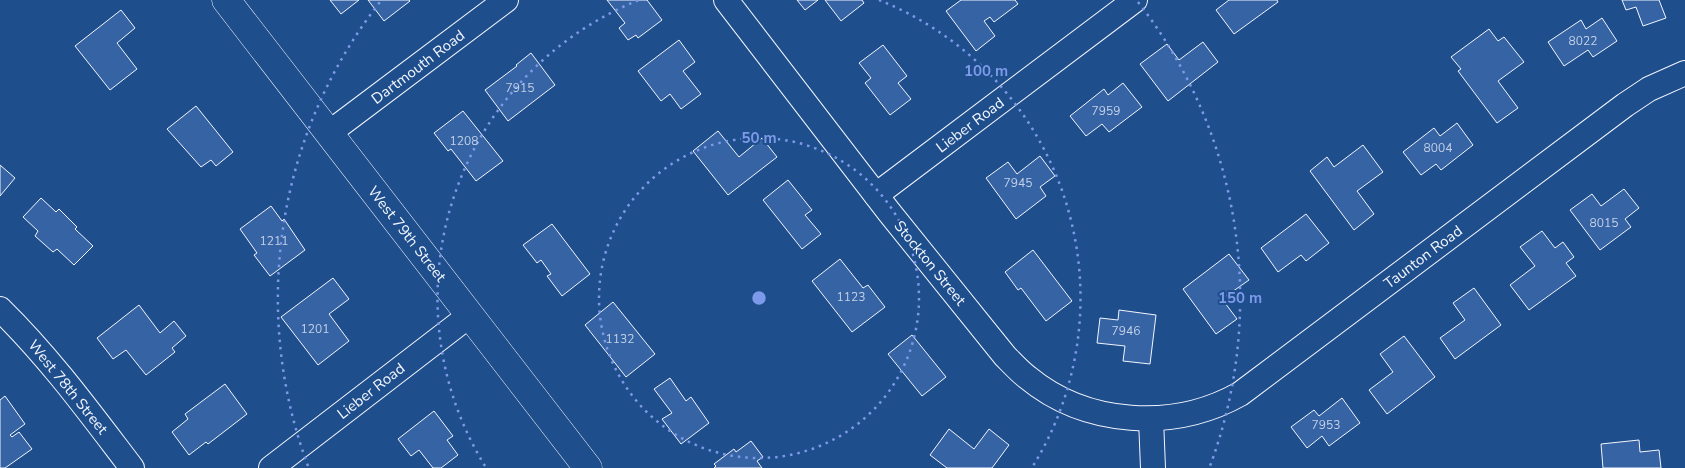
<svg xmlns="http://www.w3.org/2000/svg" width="1685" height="468" font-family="'Nunito Sans',sans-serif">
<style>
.building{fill:#3563a3;stroke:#f2f6ff}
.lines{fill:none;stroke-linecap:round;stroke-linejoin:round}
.minor-casing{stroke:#f2f6ff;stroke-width:26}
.major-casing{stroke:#f2f6ff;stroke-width:29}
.minor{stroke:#1f4e8c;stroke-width:24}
.major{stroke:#1f4e8c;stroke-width:28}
.ring{fill:none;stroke:#7d9aea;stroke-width:2.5;stroke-dasharray:2.5 5}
.labels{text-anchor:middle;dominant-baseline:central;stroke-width:4;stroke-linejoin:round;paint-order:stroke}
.number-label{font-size:12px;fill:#c3d1e8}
.street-label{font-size:15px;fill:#f2f6ff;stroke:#1f4e8c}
.centre{fill:#7d9aea;stroke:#1f4e8c;stroke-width:2.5}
.ring-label{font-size:15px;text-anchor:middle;font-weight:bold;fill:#7d9aea;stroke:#1f4e8c;stroke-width:4;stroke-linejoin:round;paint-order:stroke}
</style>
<rect width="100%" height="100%" fill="#1f4e8c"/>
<g class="building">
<path d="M330 0H359L341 14Z"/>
<path d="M368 0H409L410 1 384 21Z"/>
<path d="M607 0H647L662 20 638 38 636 35 628 40 619 28 625 23Z"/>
<path d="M797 0H818L805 10Z"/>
<path d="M825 0H862L864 3 841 21Z"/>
<path d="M961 0H1015L1018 4 994 22 990 17 984 21 995 36 976 51 946 11Z"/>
<path d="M1229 0H1277L1278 2 1234 34 1216 10Z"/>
<path d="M1622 0H1659L1666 18 1643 26 1636 7 1626 10Z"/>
<path d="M121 10 135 28 117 43 137 69 110 90 75 46Z"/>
<path d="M1602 18 1617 41 1593 57 1588 50 1564 66 1548 42 1581 20 1586 29Z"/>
<path d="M1489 29 1498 41 1504 37 1524 62 1498 81 1518 108 1497 123 1458 71 1461 69 1451 57Z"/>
<path d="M679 40 695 62 683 71 701 94 681 109 670 94 661 101 638 71Z"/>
<path d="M1203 42 1218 62 1168 101 1140 64 1167 44 1179 60Z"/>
<path d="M883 45 907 76 898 83 911 99 890 115 865 83 871 78 859 63Z"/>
<path d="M531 53 555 85 508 121 485 90 517 66 516 65Z"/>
<path d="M1123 83 1142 107 1109 132 1102 124 1086 136 1070 116 1104 89 1108 95Z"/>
<path d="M196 106 233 152 216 166 211 160 201 167 167 129Z"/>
<path d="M463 111 503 161 476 181 451 149 448 151 434 133Z"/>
<path d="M1457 123 1473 145 1441 170 1436 164 1421 175 1403 152 1434 128 1440 136Z"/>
<path d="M718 131 739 157 762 138 777 157 728 195 693 151Z"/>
<path d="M1363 145 1383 172 1357 191 1374 214 1354 230 1310 171 1327 157 1334 167Z"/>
<path d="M1040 156 1055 176 1040 187 1046 196 1016 219 986 178 1008 162 1017 174Z"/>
<path d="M0 165 15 178 0 196Z"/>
<path d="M788 180 812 210 805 215 821 234 802 249 763 200Z"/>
<path d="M1624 189 1639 208 1625 219 1631 227 1600 250 1570 210 1592 194 1601 206Z"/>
<path d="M41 198 56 212 59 209 77 227 75 229 93 246 74 265 57 249 53 252 35 236 38 231 23 217Z"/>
<path d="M271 206 282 221 284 219 305 250 270 276 254 255 257 253 240 229Z"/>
<path d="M1306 214 1329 243 1306 261 1301 255 1278 272 1261 248Z"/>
<path d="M552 224 590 274 562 296 547 276 551 274 541 260 537 263 523 245Z"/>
<path d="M1542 231 1555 248 1563 242 1574 257 1566 263 1576 276 1529 310 1510 285 1535 266 1520 247Z"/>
<path d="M1033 250 1072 301 1046 321 1021 288 1018 290 1005 272Z"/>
<path d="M1229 254 1249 280 1222 299 1237 319 1216 334 1183 289Z"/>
<path d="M840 259 863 288 868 285 885 307 852 332 812 281Z"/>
<path d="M333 278 349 299 329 314 349 341 318 365 281 317Z"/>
<path d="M1474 288 1501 325 1455 359 1440 338 1465 320 1453 303Z"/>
<path d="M613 302 655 354 626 377 585 325Z"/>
<path d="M139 305 160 333 174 321 186 336 172 348 175 352 146 375 126 350 113 359 97 338Z"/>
<path d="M1119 310 1156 315 1150 364 1123 361 1125 346 1097 343 1100 318 1118 320Z"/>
<path d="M912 335 946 377 922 396 888 354Z"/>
<path d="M1404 336 1435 377 1387 414 1369 390 1393 372 1380 354Z"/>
<path d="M670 378 686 401 691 397 709 423 681 444 662 419 672 413 654 389Z"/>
<path d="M225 384 247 414 208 444 206 442 189 455 172 432 188 419 185 414Z"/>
<path d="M5 396 25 424 10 435 12 437 19 432 32 449 5 468H0V400Z"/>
<path d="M1342 398 1360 423 1329 446 1322 436 1307 448 1291 427 1314 410 1319 416Z"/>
<path d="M434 411 453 436 447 440 458 455 441 468H433L419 450 411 456 398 439Z"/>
<path d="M949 429 974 449 989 429 1009 445 992 468H947L930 455Z"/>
<path d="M1639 440 1640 452 1659 450 1661 468H1603L1601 444Z"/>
<path d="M751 441 763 457 757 461 762 468H714L716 466 714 464 734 449 736 452Z"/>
</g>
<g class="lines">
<defs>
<g id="minor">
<path d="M726 0 889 212 1005 356C1012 363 1019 371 1027 377 1086 426 1174 431 1240 394L1625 105 1649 89 1685 73"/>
<path d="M329 133 506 0"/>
<path d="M876 195 1135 0"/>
<path d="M0 309C50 358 90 413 132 468"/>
<path d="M1151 419 1153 468"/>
<path d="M271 468 470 315"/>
</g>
<path id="major" d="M226 0 588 468"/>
</defs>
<use href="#minor" class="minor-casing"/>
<use href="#major" class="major-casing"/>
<use href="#minor" class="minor"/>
<use href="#major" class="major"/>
</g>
<g class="ring">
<circle cx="759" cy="298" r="160"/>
<path d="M485 466A321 321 0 0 1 639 0M879 0A321 321 0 0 1 1033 466"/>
<path d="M308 466A481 481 0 0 1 380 2M1138 2A481 481 0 0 1 1210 466"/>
</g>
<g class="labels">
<g class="number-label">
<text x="1583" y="41">8022</text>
<text x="520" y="88">7915</text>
<text x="1106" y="111">7959</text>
<text x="464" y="141">1208</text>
<text x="1438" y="148">8004</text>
<text x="1018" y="183">7945</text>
<text x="1604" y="223">8015</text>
<text x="274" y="241">1211</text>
<text x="851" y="297">1123</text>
<text x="315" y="329">1201</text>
<text x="1126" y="331">7946</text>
<text x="620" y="339">1132</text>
<text x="1326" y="425">7953</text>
</g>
<g class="street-label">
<text transform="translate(418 67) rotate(-37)">Dartmouth Road</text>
<text transform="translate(970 125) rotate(-37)">Lieber Road</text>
<text transform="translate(407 234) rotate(52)">West 79th Street</text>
<text transform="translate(1423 257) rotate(-37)">Taunton Road</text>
<text transform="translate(930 263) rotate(51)">Stockton Street</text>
<text transform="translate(68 387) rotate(51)">West 78th Street</text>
<text transform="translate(371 391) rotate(-38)">Lieber Road</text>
</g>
</g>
<circle cx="759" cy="298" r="8" class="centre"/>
<g class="ring-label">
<text x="986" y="76">100 m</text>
<text x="759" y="143">50 m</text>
<text x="1240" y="303">150 m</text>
</g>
</svg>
